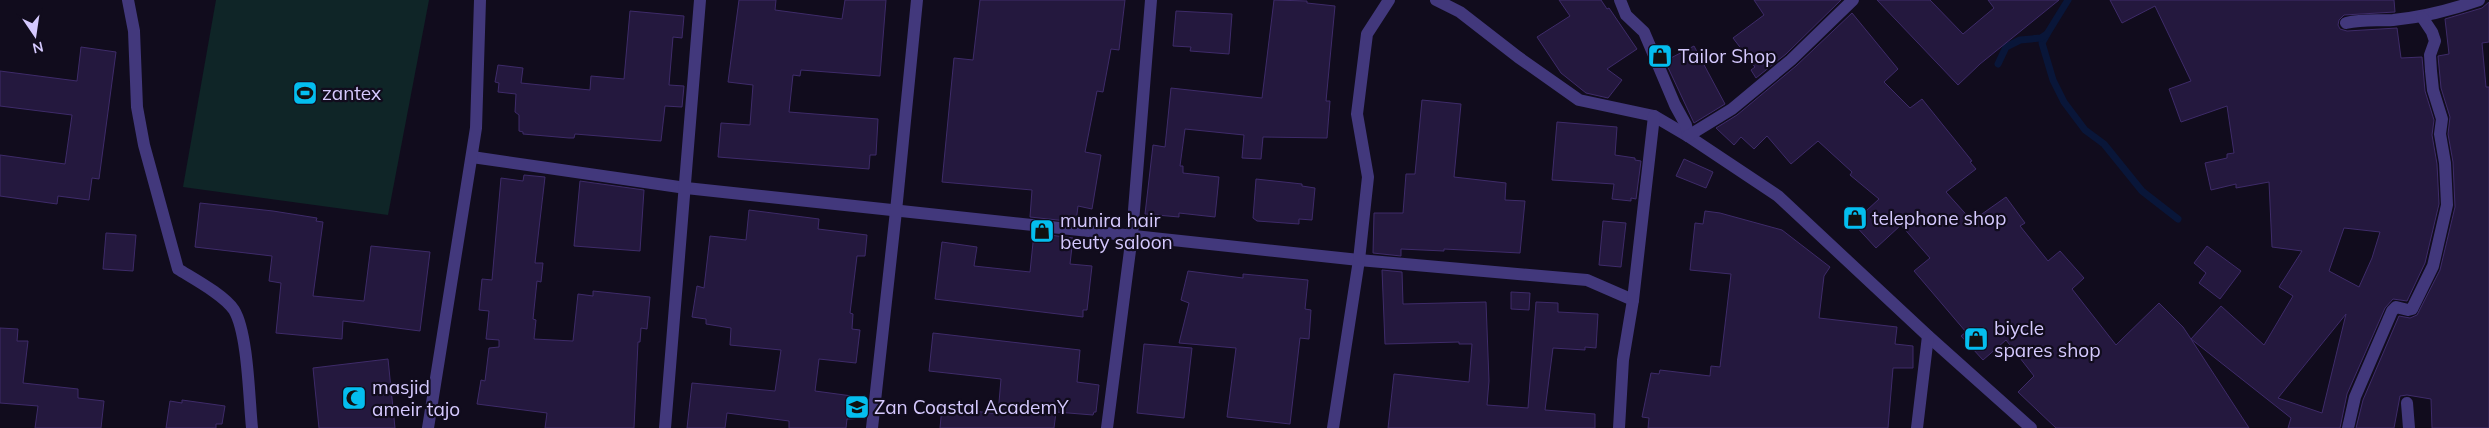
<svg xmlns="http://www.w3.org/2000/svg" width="2489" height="428" font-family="Mulish,sans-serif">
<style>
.green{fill:#0f2527}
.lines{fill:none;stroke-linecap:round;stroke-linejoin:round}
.stream{stroke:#091639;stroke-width:7}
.building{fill:#24183e;stroke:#3e2b69;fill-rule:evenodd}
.minor{stroke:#42387c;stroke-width:12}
.labels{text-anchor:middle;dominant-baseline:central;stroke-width:4.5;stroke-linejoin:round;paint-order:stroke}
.poi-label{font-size:19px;fill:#d5c9fe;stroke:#110c1d;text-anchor:start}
</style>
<rect width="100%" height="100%" fill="#110c1d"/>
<path class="green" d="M216 0H429L388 215 183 187Z"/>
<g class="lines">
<g class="stream">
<path d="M2047 34 2042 43 2053 80 2064 102 2085 130 2104 144 2142 191 2178 219"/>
<path d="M1998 64 2006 47 2020 40 2041 38 2047 34 2068 0"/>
</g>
</g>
<g class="building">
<path d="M739 0H776L775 10 842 19 845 0H886L880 76 801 70 800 76 793 75 789 112 878 119 876 155H870L869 169 718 157 721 123 750 125 753 85 728 82Z"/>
<path d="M980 0H1125L1119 50 1111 49 1103 92 1097 91 1085 152 1101 155 1092 209 1078 206 1076 222 1030 217 1032 190 942 182 954 58 973 60Z"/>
<path d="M1274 0 1307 1V3L1335 6 1326 101H1330L1327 138 1263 137 1261 159 1242 158 1244 135 1185 129 1180 166H1183V173L1219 177 1215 217 1179 213V217L1145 214 1153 145 1165 147 1171 88 1262 98Z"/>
<path d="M1559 0H1601L1607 9 1609 8 1637 49 1607 69 1622 80 1608 98 1586 93 1561 73 1537 37 1570 16Z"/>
<path d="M1754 0H1841L1786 54 1756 78 1751 70 1755 67 1733 38 1764 15Z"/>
<path d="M1877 0H1930L1963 34 1994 8 1988 0H2059L1980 64 1958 85Z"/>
<path d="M2110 0H2394L2395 12 2344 15 2339 20 2338 25 2340 29 2347 31 2397 28 2401 58 2422 57 2425 91 2434 120 2432 135 2437 164 2439 204 2425 263 2407 301 2393 299 2385 308 2347 394 2340 428H2288L2291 418 2191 339 2249 428H2056L2018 392 2034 376 2006 340 1983 360 1961 336 1966 332 1914 271 1930 258 1901 225 1876 248 1853 223 1879 199 1850 175 1852 172 1818 141 1791 164 1767 136 1754 149 1741 137 1734 145 1716 128 1737 115 1796 66 1852 13 1898 69 1884 82 1910 108 1922 99 1972 161 1970 162 1976 169 1946 192 1972 221 2006 197 2025 223 2020 226 2048 261 2060 251 2084 278 2072 289 2116 345 2159 303 2183 327 2191 339 2221 306 2264 345 2293 296 2279 287 2302 251 2272 247 2269 182 2236 188V184L2211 190 2205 163 2227 158V154L2234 153 2227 106 2181 122 2169 89 2191 81 2155 6 2122 23ZM2344 228 2380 232 2372 258 2359 287 2329 271ZM2346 314 2322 413 2278 398Z"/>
<path d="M2489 2V42L2482 43 2486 87H2489V428H2432L2431 399 2407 395 2400 396 2394 428H2356L2363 400 2399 316 2410 318 2417 315 2440 270 2455 207 2453 162 2448 134 2450 117 2441 88 2438 56 2449 54 2445 19 2482 8Z"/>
<path d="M630 11 684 16 682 38 673 37 669 85 684 86 682 107 665 106 661 141 575 134 574 138H569L523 134V132L519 131V115L515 112 516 94 498 92 499 83 495 82 498 65 523 68 521 83 590 90 591 76 624 79Z"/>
<path d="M1176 11 1232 14 1229 54 1190 51 1191 47 1173 46Z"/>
<path d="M1694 46 1725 104 1694 123 1665 61Z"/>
<path d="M81 47 116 52 99 179 92 178 89 200 58 196 57 204 0 196V155L65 164 72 115 0 106V71L77 81Z"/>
<path d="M1422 100 1461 104 1454 177 1506 183 1505 200 1525 201 1520 253 1444 249V251L1401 249V256L1373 253 1374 213H1403L1406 174H1415Z"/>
<path d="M1557 122 1617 127 1615 155 1635 158V160L1641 161 1636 199 1631 198V201L1612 199 1614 184 1552 180Z"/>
<path d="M1684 159 1713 172 1706 188 1676 176Z"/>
<path d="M524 175 545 177 535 263H543L541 282 537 281 533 319 536 320 534 339 573 341 578 294 593 296V291L650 297 647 329 641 328 640 342H638L634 428H545L547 413 477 404 481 380 485 381 489 348 499 347V340L486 339 489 311 479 310 482 279 492 280 501 178 523 181Z"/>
<path d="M1256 179 1302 184V186L1315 188 1312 220 1299 219V224L1257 221 1253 218Z"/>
<path d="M580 181 644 190 640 251 574 246Z"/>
<path d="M200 203 273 211 317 218 316 221 323 222 313 296 364 301 371 246 430 252 420 331 343 321 342 339 276 333 281 283 269 281 272 256 195 247Z"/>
<path d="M749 210 819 219 818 229 867 235 865 256H857L850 313 853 314 852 329 860 330 856 363 819 359 815 391 867 398 865 418 847 419 846 428H789V421L727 413 725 428H687L692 383 775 391 781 350 730 345 731 328 706 324V319L692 317 697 286 704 288 710 236 746 240Z"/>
<path d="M1705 211 1720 213 1782 230 1830 267 1824 276 1819 318 1897 327 1895 344 1913 346V368H1893L1888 428H1648L1649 418 1642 417 1651 373 1659 374 1660 370 1710 376 1711 366 1720 367 1731 274 1690 270 1695 223 1703 224Z"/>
<path d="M1603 221 1626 223 1621 267 1599 265Z"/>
<path d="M106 233 136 235 133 271 103 269Z"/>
<path d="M1034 233 1073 238 1070 264 1092 266 1087 310H1083V317L935 299 942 242 977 247 974 266 1030 272Z"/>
<path d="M2207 246 2241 271 2220 299 2199 283 2206 273 2194 263Z"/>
<path d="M1382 270 1402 272 1403 304 1486 302 1489 381 1487 405 1528 408 1536 302 1558 303V312L1598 314 1596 348 1585 347V350L1553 348 1545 410 1595 414V428H1388L1394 374 1469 382 1472 344H1459V342L1385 344Z"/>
<path d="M1188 271 1243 278V274L1308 280 1305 309 1311 310 1309 339 1300 338 1290 424 1227 417 1236 348 1179 343 1189 303 1181 300Z"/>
<path d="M1511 292 1530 293 1529 310 1511 309Z"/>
<path d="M0 328 18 329 17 341H28L23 383 78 389V398L104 401 101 428H35L38 406 0 403Z"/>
<path d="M933 333 1080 350 1077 382 1099 385 1096 412H1094L1093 415 1056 412 1054 428H940L942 407 998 414 1001 379 929 371Z"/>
<path d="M1144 344 1192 348 1184 418 1137 413Z"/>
<path d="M388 359 395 428H319L313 368Z"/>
<path d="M182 400 225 406 222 424H216V428H166L170 401 182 403Z"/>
</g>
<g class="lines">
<g class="minor">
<path d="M128 0 134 31 137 107 144 145 178 269C194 279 224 295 234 310 248 333 249 399 252 428"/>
<path d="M1436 0 1460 12 1518 57 1579 100 1654 116 1688 136 1778 196 1928 336 2031 428"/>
<path d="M1620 0 1626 15 1644 32 1675 105 1686 125 1688 136"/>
<path d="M2346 23C2363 19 2376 21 2393 20 2423 17 2451 10 2479 0"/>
<path d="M1688 136 1732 109 1791 60 1853 0"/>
<path d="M472 157 686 188 1359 260 1587 280 1633 300"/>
<path d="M2407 403 2409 428"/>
<path d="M428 428 476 128 480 0"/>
<path d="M665 428 700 0"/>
<path d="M872 428 896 211 917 0"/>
<path d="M1107 428 1132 235 1151 0"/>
<path d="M1333 428 1359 260 1368 177 1357 114 1367 34 1389 0"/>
<path d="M1619 428 1623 360 1633 300 1654 116"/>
<path d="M1917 428 1928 336"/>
<path d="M2348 428 2355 397 2392 311 2396 307 2408 310 2412 309 2433 266 2447 205 2445 163 2440 134 2442 119 2433 90 2431 71 2430 55 2435 41 2432 32 2422 17"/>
</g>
</g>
<defs>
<symbol id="shop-square" viewBox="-11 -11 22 22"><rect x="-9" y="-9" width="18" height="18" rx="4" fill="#04beef" stroke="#110c1d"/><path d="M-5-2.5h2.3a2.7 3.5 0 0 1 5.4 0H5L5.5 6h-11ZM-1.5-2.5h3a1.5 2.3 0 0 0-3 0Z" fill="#111"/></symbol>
<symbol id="stadium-square" viewBox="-11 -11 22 22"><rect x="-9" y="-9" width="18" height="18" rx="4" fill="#04beef" stroke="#110c1d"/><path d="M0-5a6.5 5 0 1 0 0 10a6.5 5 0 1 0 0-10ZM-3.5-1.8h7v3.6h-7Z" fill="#111"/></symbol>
<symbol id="mosque-square" viewBox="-11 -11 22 22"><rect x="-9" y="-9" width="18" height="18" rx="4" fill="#04beef" stroke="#110c1d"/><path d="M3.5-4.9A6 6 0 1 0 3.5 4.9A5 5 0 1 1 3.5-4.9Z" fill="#111"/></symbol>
<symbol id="school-square" viewBox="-11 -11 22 22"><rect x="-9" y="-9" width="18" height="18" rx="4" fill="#04beef" stroke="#110c1d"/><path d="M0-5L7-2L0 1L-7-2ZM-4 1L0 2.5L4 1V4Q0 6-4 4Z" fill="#111"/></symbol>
</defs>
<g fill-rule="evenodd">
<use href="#shop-square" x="1646" y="42" width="28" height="28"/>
<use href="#stadium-square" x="291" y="79" width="28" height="28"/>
<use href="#shop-square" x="1841" y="204" width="28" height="28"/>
<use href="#shop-square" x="1028" y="217" width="28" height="28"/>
<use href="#shop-square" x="1962" y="325" width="28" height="28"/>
<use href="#mosque-square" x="340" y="384" width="28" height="28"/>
<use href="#school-square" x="843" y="393" width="28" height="28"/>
</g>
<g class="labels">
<g class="poi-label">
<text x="1678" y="56">Tailor Shop</text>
<text x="322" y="93">zantex</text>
<text x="1872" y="218">telephone shop</text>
<text x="1060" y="220">munira hair<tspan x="1060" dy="22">beuty saloon</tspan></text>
<text x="1994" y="328">biycle<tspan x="1994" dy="22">spares shop</tspan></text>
<text x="372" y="387">masjid<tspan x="372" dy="22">ameir tajo</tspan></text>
<text x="874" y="407">Zan Coastal AcademY</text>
</g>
</g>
<g transform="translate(35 35) rotate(167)" stroke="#110c1d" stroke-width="4" paint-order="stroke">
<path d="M0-4L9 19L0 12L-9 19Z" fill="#d5c9fe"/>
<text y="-8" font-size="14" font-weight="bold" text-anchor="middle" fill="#d5c9fe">N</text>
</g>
</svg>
